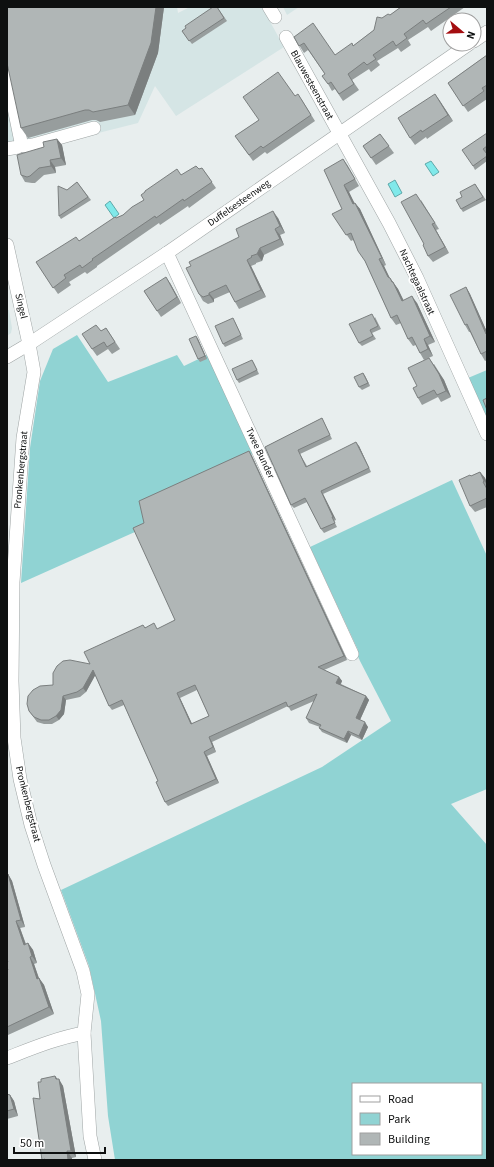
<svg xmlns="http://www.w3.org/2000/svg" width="494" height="1167" font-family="'Source Sans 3',sans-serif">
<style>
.built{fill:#d5e5e5}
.green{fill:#90d3d3;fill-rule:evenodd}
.water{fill:#80e9ea;stroke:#5ea8a9}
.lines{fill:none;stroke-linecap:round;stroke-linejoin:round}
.minor-casing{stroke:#9fa5a5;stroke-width:14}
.minor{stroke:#fff;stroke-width:13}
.wall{fill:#979d9d;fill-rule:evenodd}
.shaded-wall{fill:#7b7f7f}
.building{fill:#b0b6b6;stroke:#7b7f7f;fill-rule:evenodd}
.labels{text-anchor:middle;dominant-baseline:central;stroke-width:4;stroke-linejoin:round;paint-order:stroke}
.street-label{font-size:10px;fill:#0e1010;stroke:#fff}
</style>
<rect width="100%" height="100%" fill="#e8eeee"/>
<g class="built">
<path d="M7 7H177L178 13 190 7H262L284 47 176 116 155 86 138 123 7 156Z"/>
<path d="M283 7H299L287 15Z"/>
<path d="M7 310H9L12 328 11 333 7 336Z"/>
</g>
<g class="green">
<path d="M77 335 108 382 177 355 184 366 209 354 255 453 142 504 146 527 21 583 30 448 40 381 53 349Z"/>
<path d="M487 370V421L468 378Z"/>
<path d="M452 480 487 556V789L451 804 487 845V1160H115L108 1116 101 1021 89 966 61 890 322 767 391 721 360 661 356 652 358 650 310 547ZM353 1084H481V1154H353Z"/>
</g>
<g class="water">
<path d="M431 161 439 172 433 176 425 164Z"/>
<path d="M395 180 402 193 395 197 388 184Z"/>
<path d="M110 201 119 214 114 218 105 205Z"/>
</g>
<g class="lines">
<defs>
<g id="minor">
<path d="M269 7 275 17"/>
<path d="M286 37 389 223 417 278 487 434"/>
<path d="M474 41 487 32"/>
<path d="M7 74 21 142 18 147 7 149"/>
<path d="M20 145 26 146 33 145 94 128"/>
<path d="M7 245 29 344 34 372 23 438 13 582 12 681 14 738 20 779 31 825 44 865 83 971 88 994 84 1033 90 1136 95 1160"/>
<path d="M167 253 352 654"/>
<path d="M7 357 29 344 167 253 469 44"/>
<path d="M7 1058C33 1048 57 1038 84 1033"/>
</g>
</defs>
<use href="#minor" class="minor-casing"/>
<use href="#minor" class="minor"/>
</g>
<g class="wall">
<path d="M7 7H164L158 53 135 115 100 122 96 120H92L28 138 21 128Z"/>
<path d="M217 7 227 21 192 44 182 31Z"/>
<path d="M401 7H465L431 31 428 27 408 40 411 45 401 52 398 48 377 61 380 65 371 72 369 69 352 80 359 90 343 101 335 89 332 91 328 84 325 74 308 50 304 53 294 37 335 55 353 46 374 30 382 18 390 15Z"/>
<path d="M487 55V99L468 112 448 83Z"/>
<path d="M435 94 453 121 427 139 426 137 415 145 410 138Z"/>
<path d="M295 96 302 100 315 121 267 154 265 152 253 161 235 136Z"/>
<path d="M487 133V151L486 152 487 154V161L475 170 473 166Z"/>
<path d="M380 134 394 153 376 165 363 146Z"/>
<path d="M57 139 62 145 66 165 55 167 56 173 44 175 35 183H32L25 182 21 175Z"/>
<path d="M343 159 348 166 359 186 349 192 354 203H355L360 209 386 265 384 266 390 278 398 289 403 300 417 303 435 342 428 345 433 356 424 360 420 353 416 345 413 346 408 339 401 323 396 325 391 318 365 261 353 240 351 241 332 214 342 209Z"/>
<path d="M202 168 216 188 189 208 188 206 160 225 159 223 97 266V267L87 274 85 272 69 282 71 285 58 294 36 262 79 241 116 218 123 215 181 175Z"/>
<path d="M77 182 91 200 61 219 59 216 67 190Z"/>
<path d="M475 184 486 200 463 212 461 209 462 197Z"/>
<path d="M421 200 439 229 436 230 449 253 433 262 428 256 424 244Z"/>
<path d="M278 218 285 233 280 235 284 245 264 255 262 261 256 263V264L251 266 266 297 239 309 235 302 230 292 214 299V302L208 304 203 301 199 294Z"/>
<path d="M170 283 181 303 161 317 144 291Z"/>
<path d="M466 287 470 294 487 332V360L485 361 481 354 470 332H469L465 325Z"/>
<path d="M375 317 381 329 372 333 376 339 362 346 359 343Z"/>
<path d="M235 322 243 339 225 347 223 344Z"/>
<path d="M106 328 120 349 112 354 108 349 97 356 92 349 101 331Z"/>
<path d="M196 336 198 339 207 359 200 362 198 359Z"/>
<path d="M252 360 254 363 259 374 239 383 237 380Z"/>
<path d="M434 364 444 380 451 397 441 402 438 397 422 405 418 398 417 386Z"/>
<path d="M363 373 365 376 370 386 362 390 359 387Z"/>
<path d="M322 418 324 422 332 439 300 454 307 466 359 446 371 472 323 494 336 520 334 521 337 527 324 533 321 529 307 502 294 508 291 505 265 447Z"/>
<path d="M249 451 252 456 347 660 324 670 339 677 342 681 341 684 366 696 369 700 360 720 368 727 362 740 351 735 347 743 322 732 319 728 320 727 309 723 306 718 314 701 291 711 288 706 212 742 216 752 207 756 219 783 168 806 165 802 158 781 124 705 112 710 109 706 95 675 86 692 80 697 66 700 64 714 59 720 52 724H44L37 722 29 711 53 685 90 664 145 627 158 629 175 620 144 523ZM197 690 209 716 192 724 180 698Z"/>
<path d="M480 472 485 478 487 483V507L475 512 470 506 471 476Z"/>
<path d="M8 874 12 881 25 927 20 928 26 944 28 943 33 950 37 963 34 964 39 978 44 985 54 1014 8 1035 7 1033V970H8Z"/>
<path d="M55 1076 63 1086 76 1157 72 1158V1160H42L40 1099 41 1082Z"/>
<path d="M7 1094 10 1095 14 1101 18 1116 7 1119Z"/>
</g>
<g class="shaded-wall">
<path d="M156 7H164L158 53 135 115 128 105Z"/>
<path d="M435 94 440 101 453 121 448 115Z"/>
<path d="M57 139 62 145 66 165 61 158Z"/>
<path d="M50 160 55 167 56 173 51 166Z"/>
<path d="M344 185 349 192 358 210 353 204Z"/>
<path d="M355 203 360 209 386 265 382 258Z"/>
<path d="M273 211 278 218 285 233 280 226Z"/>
<path d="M432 224 436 230 449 253 445 247Z"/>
<path d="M275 229 280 235 284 245 280 239Z"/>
<path d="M260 248 264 255 262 261 257 254Z"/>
<path d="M379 259 384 266 390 279V278L398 289 407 307 402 301 396 289 388 277Z"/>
<path d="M247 260 251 266 266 297 261 290Z"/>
<path d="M166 277 170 283 181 303 177 297Z"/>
<path d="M466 287 470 294 487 332V335Z"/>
<path d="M209 293 214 299V302L209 295Z"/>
<path d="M412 296 417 303 435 342 430 336Z"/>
<path d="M196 336 198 339 207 359 205 356Z"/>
<path d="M424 339 428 345 433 356 428 349Z"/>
<path d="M429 358 444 380 451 397 446 391Z"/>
<path d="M363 373 365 376 370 386 368 383Z"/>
<path d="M356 442 359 446 371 472Z"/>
<path d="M249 451 252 456 347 660 344 656Z"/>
<path d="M480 472 485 478 487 483V484L484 481Z"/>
<path d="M321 491 323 494 336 520 333 517Z"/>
<path d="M93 670 96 674 86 692 83 688Z"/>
<path d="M339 677 342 681 339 687 336 683Z"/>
<path d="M177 693 180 698 194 728 191 724Z"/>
<path d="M63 696 66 700 64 714 59 720 56 716Z"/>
<path d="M366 696 369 700 359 722 356 718Z"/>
<path d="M365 722 368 727 362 740 359 736Z"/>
<path d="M348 731 351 735 347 743 344 739Z"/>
<path d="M209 737 212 742 216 752 213 747Z"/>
<path d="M204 752 207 756 219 783 216 779Z"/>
<path d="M8 874 12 881 25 927 21 920Z"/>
<path d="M16 921 20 928 28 951 24 945Z"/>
<path d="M28 943 33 950 37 963 32 956Z"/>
<path d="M30 957 34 964 41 985 37 979Z"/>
<path d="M39 978 44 985 54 1014 49 1007Z"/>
<path d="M55 1076 59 1081V1079L63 1086 76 1157 71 1151Z"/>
<path d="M10 1095 14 1101 18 1116 14 1109Z"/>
<path d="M67 1151 72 1158V1160H68Z"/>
</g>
<g class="building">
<path d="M7 7H156L151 43 128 105 93 112 89 110H85L21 128 7 63Z"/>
<path d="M213 7H217L224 18 189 41 182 31 186 28 185 26Z"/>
<path d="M401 7H451L426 24 423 20 404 34 407 38 396 46 393 41 373 55 376 59 367 65 364 62 348 74 354 84 339 94 331 82 328 84 322 76 325 74 304 43 299 46 294 37 313 23 335 55 352 43 353 46 374 30 377 17 382 18 388 14 390 15Z"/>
<path d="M487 55V85L482 88 484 91 463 106 448 83Z"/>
<path d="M278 72 295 96 298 94 311 115 263 148 261 146 249 155 235 136 259 120 243 97Z"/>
<path d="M435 94 448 115 422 132 421 130 410 138 398 118Z"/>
<path d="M487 133V146L483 149 487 154V156L473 166 462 150Z"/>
<path d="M380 134 389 146 371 158 363 146Z"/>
<path d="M57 139 61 158 50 160 51 166 39 168 30 176 27 177 21 175 17 155 44 147 43 142Z"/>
<path d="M343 159 355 179 344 185 353 204 355 203 382 258 379 259 388 277 390 278 392 282H393L402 301 412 296 430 336 424 339 428 349 420 353 412 337 408 339 397 315 391 318 365 261 358 251 351 233 346 235 332 214 342 209 324 170Z"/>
<path d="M196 166 199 169 202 168 212 182 184 201 183 199 156 218 155 216 92 259 93 260 82 268 80 265 64 275 66 278 53 288 36 262 76 237 79 241 115 217 116 218 123 215 132 207 144 200 141 195 145 192V191L177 169 181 175Z"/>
<path d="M77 182 88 197 59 216 58 186 67 190Z"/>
<path d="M475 184 483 197 461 209 456 200 462 197 460 192Z"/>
<path d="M416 194 435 223 432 224 445 247 428 256 423 245 424 244 401 202Z"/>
<path d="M273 211 280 226 275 229 280 239 260 248 257 254 251 256 252 257 247 260 261 290 235 302 226 285 209 293V295L203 297 199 294 186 268 191 266 189 262 239 237 236 229Z"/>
<path d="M166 277 177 297 157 311 144 291Z"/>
<path d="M466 287 486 334 487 333V351L481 354 467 324 465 325 450 295Z"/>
<path d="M372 314 378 326 370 330 373 336 359 343 349 324Z"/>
<path d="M233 318 241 335 223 344 215 326Z"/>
<path d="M96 325 101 331 106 328 115 342 107 347 104 342 92 349 82 334Z"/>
<path d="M196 336 205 356 198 359 189 339Z"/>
<path d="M429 358 439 374 446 391 437 395 434 390 418 398 413 388 417 386 408 368Z"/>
<path d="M252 360 257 370 237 380 232 369Z"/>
<path d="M363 373 368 383 359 387 354 377Z"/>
<path d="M487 398V410L483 400Z"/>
<path d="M322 418 330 435 298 450 306 467 356 442 369 468 321 491 333 517H332L335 523 321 529 305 498 291 505 265 447Z"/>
<path d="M249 451 344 656 318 667 339 677 336 683 366 696 356 718 365 722 359 736 348 731 344 739 319 728 321 725 306 718 317 694 288 707 286 702 209 737 213 747 204 752 216 779 165 802 156 782 158 781 122 700 109 706 93 670 83 688 77 692 63 696 61 710 56 716 49 720H41L34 717 29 711 27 704 28 696 33 690 40 686 53 685V673L57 666 63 661 70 660 90 664 84 652 143 625 145 628 154 623 157 629 175 620 133 528 144 523 139 501ZM195 685 209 716 191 724 177 693Z"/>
<path d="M480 472 484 481 483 482 487 489V498L470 506 459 480 470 475 471 476Z"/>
<path d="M7 874H8L21 920 16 921 24 945 28 943 32 956 30 957 37 979 39 978 49 1007 7 1027V970H8L7 967V962H8L7 960Z"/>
<path d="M55 1076 56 1079H59L71 1151H67L68 1160H45V1159L42 1160 33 1098 40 1099 38 1082H41V1079Z"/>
<path d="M7 1094 10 1095 14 1109 7 1111Z"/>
</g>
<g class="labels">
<g class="street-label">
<text transform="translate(312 85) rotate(61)">Blauwesteenstraat</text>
<text transform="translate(239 203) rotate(-35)">Duffelsesteenweg</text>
<text transform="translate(417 282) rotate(65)">Nachtegaalstraat</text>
<text transform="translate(21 306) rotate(77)">Singel</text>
<text transform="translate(260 453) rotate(65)">Twee Bunder</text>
<text transform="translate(21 470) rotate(-85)">Pronkenbergstraat</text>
<text transform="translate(28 804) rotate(76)">Pronkenbergstraat</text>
</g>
</g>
<rect width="494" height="1167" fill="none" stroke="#0e1010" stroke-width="16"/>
<rect x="352" y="1083" width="130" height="72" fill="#ffffff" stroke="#9f9f9f"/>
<rect x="360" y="1096" width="20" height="6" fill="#ffffff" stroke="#9f9f9f"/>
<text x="388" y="1103" font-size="12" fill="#0e1010">Road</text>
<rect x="360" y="1113" width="20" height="12" fill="#90d3d3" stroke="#9f9f9f"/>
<text x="388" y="1123" font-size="12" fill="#0e1010">Park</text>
<rect x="360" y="1133" width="20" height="12" fill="#b0b6b6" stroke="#9f9f9f"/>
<text x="388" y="1143" font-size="12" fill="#0e1010">Building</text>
<g transform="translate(462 32) rotate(109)"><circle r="19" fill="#ffffff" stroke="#9f9f9f"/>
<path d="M0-3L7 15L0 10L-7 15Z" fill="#a40d10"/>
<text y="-6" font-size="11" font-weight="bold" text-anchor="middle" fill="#0e1010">N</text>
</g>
<path d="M14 1147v6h91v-6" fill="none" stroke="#0e1010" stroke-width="2"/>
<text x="20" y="1147" font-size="12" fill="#0e1010" stroke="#ffffff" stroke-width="3" paint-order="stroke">50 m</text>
</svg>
